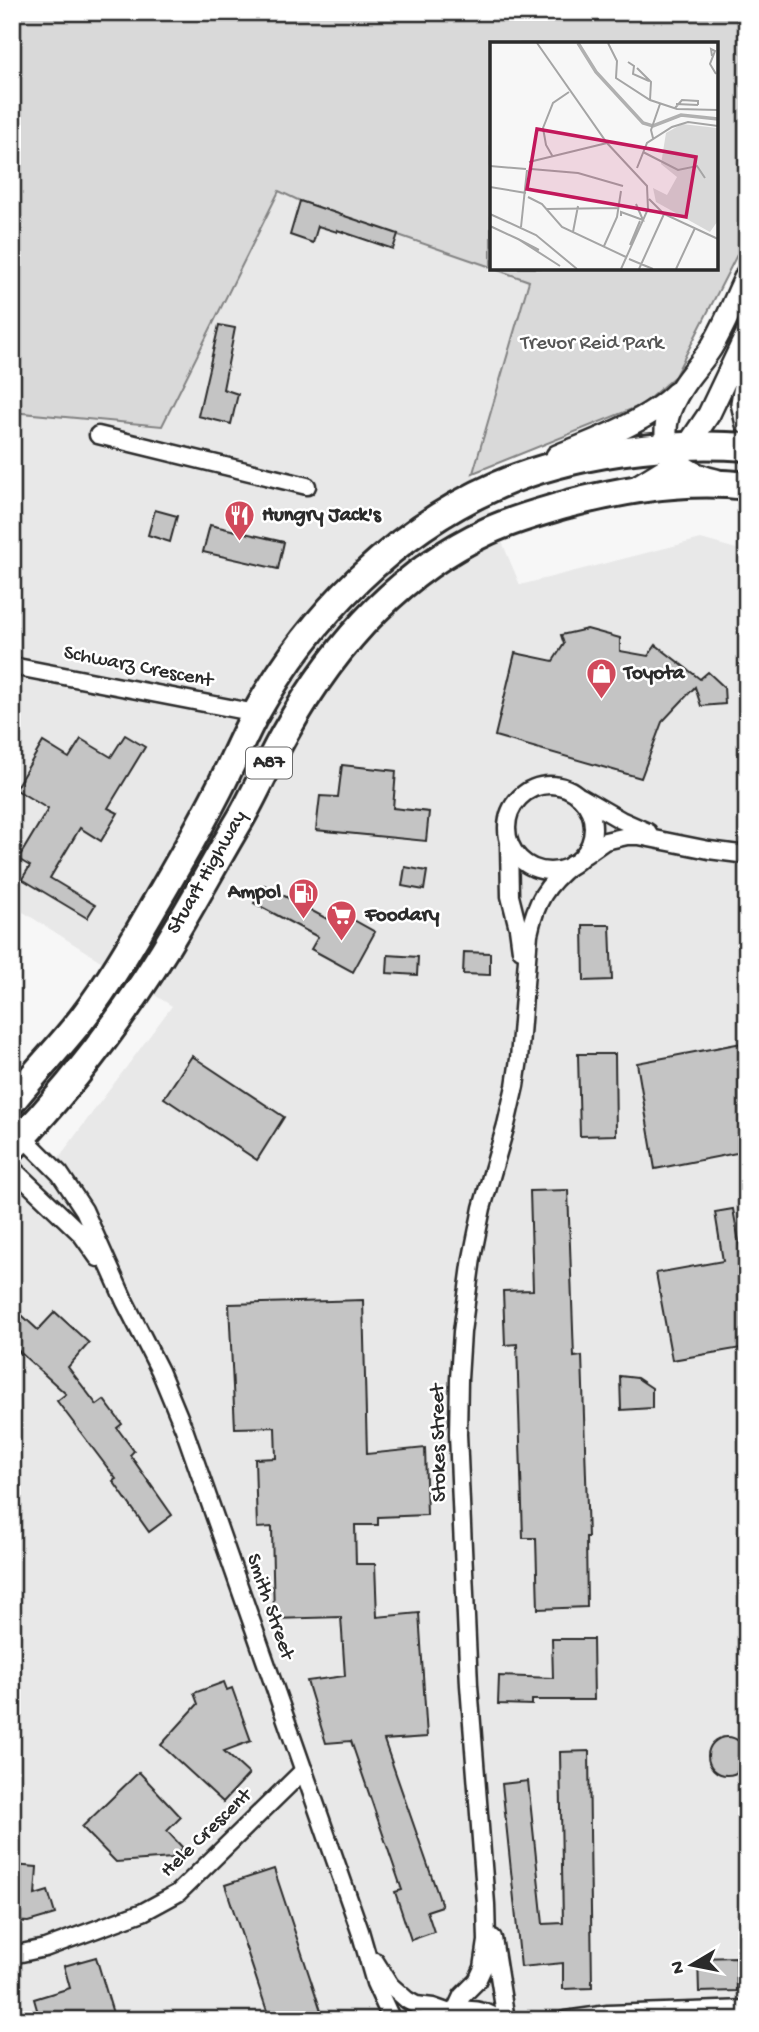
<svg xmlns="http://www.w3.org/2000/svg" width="759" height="2032" font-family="'Gochi Hand',sans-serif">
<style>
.built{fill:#e8e8e8}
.green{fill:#d9d9d9;stroke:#828282;stroke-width:2}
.building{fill:#c4c4c4;stroke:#2b2b2b;stroke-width:2}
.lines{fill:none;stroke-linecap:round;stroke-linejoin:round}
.minor-casing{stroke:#2b2b2b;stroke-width:21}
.secondary-casing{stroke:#2b2b2b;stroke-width:26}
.trunk-casing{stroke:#2b2b2b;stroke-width:32}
.minor{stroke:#fff;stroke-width:16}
.secondary{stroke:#fff;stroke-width:21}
.trunk{stroke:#fff;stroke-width:26}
.labels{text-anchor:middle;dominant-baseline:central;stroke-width:5;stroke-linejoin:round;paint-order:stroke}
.shield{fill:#fff;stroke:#6b6b6b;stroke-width:2}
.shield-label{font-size:19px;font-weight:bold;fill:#2b2b2b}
.park-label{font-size:21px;fill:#565656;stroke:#fff}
.poi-label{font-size:21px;font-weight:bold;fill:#2b2b2b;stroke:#fff;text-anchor:start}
.street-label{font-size:21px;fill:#2b2b2b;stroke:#fff}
.inset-river{fill:none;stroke:#b0b0b0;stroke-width:3.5}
.inset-road{fill:none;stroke:#a5a5a5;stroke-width:2}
.view{fill:#c2185b;fill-opacity:0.15;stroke:#c2185b;stroke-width:3.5}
.inset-edge{fill:none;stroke:#2b2b2b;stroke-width:3.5}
</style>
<rect width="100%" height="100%" fill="#f7f7f7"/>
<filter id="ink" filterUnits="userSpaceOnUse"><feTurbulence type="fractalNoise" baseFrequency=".0143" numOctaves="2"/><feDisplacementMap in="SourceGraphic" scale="14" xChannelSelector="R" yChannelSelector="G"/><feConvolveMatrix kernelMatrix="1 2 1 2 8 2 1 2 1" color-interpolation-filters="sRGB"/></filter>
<g filter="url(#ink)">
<path class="built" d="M279 191 300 201 529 281 473 473 520 585 701 539 747 552V2020H12V1140L54 1164 172 1006 12 905V704L22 669 12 666V412L162 426Z"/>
<path class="green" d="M12 12H747V222L739 251 675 376 642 405 473 473 529 281 492 268H715V44H491V267L300 201 279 191 162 426 12 412Z"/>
<g class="building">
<path d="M300 201 398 234 393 249 337 230V232L318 226 313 243 290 235Z"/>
<path d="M219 325 235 328 223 389 238 394 231 424 198 416Z"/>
<path d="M155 510 177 516 170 542 148 535Z"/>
<path d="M210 525 284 542 278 569 203 552Z"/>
<path d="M587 629 620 638V651L648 656 656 645 700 679 708 672 724 687 725 704 701 706 695 687 662 722 641 778 495 736 515 653 553 661 564 644 561 635Z"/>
<path d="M125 735 145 747 108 808 118 813 101 841 80 828 50 878 95 905 87 918 22 879 30 866 18 859 48 809 15 789 43 742 69 758 81 739 111 757Z"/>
<path d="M342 765 396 771 393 808 429 812 426 841 316 830 320 796 338 797Z"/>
<path d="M405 867 427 871 424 890 402 886Z"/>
<path d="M264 885 327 919 334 909 375 932 353 972 311 949 318 937 254 903Z"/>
<path d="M583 925H610L612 980 584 981Z"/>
<path d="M464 952 490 953V975L463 974Z"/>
<path d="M388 955 418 957 417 975 387 973Z"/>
<path d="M747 1042V1151L655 1169 637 1063Z"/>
<path d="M578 1054H615L616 1135 580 1136Z"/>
<path d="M192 1056 284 1117 257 1160 164 1098Z"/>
<path d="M568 1190 574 1357 582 1356 588 1537H586L587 1607 538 1609 536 1538H523L517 1344 505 1345 503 1291 533 1290 530 1191Z"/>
<path d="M733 1209 742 1258 747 1257V1347L672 1360 656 1273 723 1261 715 1212Z"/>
<path d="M363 1300 367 1454 425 1448 427 1515 378 1517V1525H355L356 1564H375L377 1617 419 1613 427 1737 384 1740 442 1906 427 1911 434 1932 411 1940 395 1892 402 1890 351 1741 326 1743 307 1681 345 1676 341 1617 274 1619 272 1527 257 1528 255 1459 276 1458 275 1427 235 1428 229 1304Z"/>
<path d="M12 1306 38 1330 55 1312 89 1343 68 1367 97 1405 104 1400 122 1424 117 1428 134 1451 130 1455 172 1515 149 1532 113 1481 116 1479 57 1401 66 1394 12 1345Z"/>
<path d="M620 1376 637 1378 652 1388V1408L621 1410Z"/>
<path d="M552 1639H593L594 1700H532V1705L498 1704 499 1676 553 1678Z"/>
<path d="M224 1682 227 1690 232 1688 251 1741 224 1751 249 1774 223 1802 161 1745 198 1704 194 1693Z"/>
<circle cx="727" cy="1756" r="19"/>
<path d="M589 1751 592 1988 563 1989V1963L521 1967 502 1784 528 1781 543 1924 563 1923 560 1752Z"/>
<path d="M139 1772 181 1817 167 1831 183 1848 172 1858 116 1862 82 1827Z"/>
<path d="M12 1865 37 1867 35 1895 48 1891 55 1914 28 1922 12 1921Z"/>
<path d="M274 1869 324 2020H270L225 1885Z"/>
<path d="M96 1957 115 2020H40L34 1999 70 1988 64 1966Z"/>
<path d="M736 1957 737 1991 699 1992 698 1958Z"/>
</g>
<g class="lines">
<defs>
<g id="minor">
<path d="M98 435 307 486"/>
<path d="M12 666 256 713"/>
<circle cx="550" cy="828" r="43"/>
<path d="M581 797 621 820 648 832"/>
<path d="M509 844 510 896 518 928 521 950"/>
<path d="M585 855 605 841 627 836H639L709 850 747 855"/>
<path d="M23 1137 60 1174 84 1210 125 1302 160 1371 184 1429 360 1931 375 1983 392 2020"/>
<path d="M12 1168 81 1234 98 1258"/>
<path d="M493 1938 506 2020"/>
<path d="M12 1955 45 1948 143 1912 178 1893 304 1770"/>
<path d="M375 1961 390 1985 407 2000 416 2005 433 2007 450 2013"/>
<path d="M455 2011 462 1996 477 1981 483 1968 487 1941 486 1904 469 1685 458 1434 459 1379 462 1332 472 1258 482 1208 506 1125 515 1086 519 1059 529 934C536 901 546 885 572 864"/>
<path d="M449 2013C468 2007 484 2009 500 2020"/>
<path d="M565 2020 608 2014 747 2009"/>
</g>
<g id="secondary">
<path d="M747 375 742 403 747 424"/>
<path d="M557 456C594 441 648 421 676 393"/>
<path d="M716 480C663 469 653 431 682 387 691 373 702 362 711 348 725 325 735 299 747 274"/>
<path d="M636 487 667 468 682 454 709 414 747 334"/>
</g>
<g id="trunk">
<path d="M12 1101C35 1072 62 1045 84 1016 109 983 131 945 152 909 175 870 198 830 219 789 232 764 242 738 256 713 310 616 395 530 498 485 573 453 666 441 747 447"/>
<path d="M12 1148C77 1080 133 1005 180 924 201 889 220 853 241 818 257 790 269 761 285 733 333 647 397 573 488 531 514 519 541 512 568 504 625 489 688 478 747 486"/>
</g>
</defs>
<use href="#minor" class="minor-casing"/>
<use href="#secondary" class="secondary-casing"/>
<use href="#trunk" class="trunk-casing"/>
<use href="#minor" class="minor"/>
<use href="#secondary" class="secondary"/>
<use href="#trunk" class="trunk"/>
</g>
</g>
<defs>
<symbol id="restaurant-pin" viewBox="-11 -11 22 30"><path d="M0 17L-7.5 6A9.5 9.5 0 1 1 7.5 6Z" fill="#d1495b" stroke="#fff"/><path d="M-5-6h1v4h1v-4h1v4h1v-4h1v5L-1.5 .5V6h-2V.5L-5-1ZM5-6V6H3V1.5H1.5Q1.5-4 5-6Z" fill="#fff"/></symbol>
<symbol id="shop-pin" viewBox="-11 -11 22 30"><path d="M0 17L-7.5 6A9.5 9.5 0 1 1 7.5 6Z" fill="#d1495b" stroke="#fff"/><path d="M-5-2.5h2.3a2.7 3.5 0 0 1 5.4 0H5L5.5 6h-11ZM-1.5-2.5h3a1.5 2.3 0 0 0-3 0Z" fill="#fff"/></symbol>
<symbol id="fuel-pin" viewBox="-11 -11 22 30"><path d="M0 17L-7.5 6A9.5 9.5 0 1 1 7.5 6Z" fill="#d1495b" stroke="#fff"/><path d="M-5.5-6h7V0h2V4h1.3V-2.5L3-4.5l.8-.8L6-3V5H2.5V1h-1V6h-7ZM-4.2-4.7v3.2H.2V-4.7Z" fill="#fff"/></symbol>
<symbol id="supermarket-pin" viewBox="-11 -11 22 30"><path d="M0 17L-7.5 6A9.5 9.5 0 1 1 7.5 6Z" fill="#d1495b" stroke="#fff"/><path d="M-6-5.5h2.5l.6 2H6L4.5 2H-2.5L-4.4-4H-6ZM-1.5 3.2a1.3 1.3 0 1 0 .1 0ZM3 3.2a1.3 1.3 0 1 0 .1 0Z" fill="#fff"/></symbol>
</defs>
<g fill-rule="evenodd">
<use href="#restaurant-pin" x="222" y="498" width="35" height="47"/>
<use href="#shop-pin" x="584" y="656" width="35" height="47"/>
<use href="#fuel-pin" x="286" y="876" width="35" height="47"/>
<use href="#supermarket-pin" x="324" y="898" width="35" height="47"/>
</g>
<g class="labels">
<rect class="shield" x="246" y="747.5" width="46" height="31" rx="5"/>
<g class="shield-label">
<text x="269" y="763">A87</text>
</g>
<g class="park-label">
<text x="592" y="344">Trevor Reid Park</text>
</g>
<g class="poi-label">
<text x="262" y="516">Hungry Jack's</text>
<text x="624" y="674">Toyota</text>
<text x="281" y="893" text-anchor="end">Ampol</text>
<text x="365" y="916">Foodary</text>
</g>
<g class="street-label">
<text transform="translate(138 668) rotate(11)">Schwarz Crescent</text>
<text transform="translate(208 873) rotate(-60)">Stuart Highway</text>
<text transform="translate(440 1443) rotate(-91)">Stokes Street</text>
<text transform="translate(269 1607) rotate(71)">Smith Street</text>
<text transform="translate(207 1834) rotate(-44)">Hele Crescent</text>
</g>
</g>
<g transform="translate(490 42)">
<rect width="228" height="228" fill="#f7f7f7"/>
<path d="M192 82 227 86V180L220 190 166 160 163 146 177 153 187 135 171 122 176 91Z" fill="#d9d9d9"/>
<path class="inset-river" d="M88 1 106 30 153 81 163 84 191 73 228 77"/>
<path class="inset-road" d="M47 1 117 101 157 144 158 167 131 227M118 1 127 19 126 36 160 58 187 67 228 68M222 14 221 7 225 9 220 22 226 32M138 20 144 24 143 32 159 39M147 26 161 40 160 58M186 62 208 63M185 66 192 58 208 59V63M163 96 161 88 170 62M153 110 188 128 207 124 215 136M63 115 56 103 53 86 63 61 79 50M39 120 117 101M0 124 36 127M147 126 157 101 182 85 198 80 228 84M41 127 88 131 133 144M0 145 36 151M38 155 52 162 72 185 136 215M159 157 174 172 228 197M57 167 128 166M0 172 46 193 87 227M131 174V170L153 178 146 162M0 184 28 197M31 185 37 128M83 190 88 164M140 203 150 179M114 204 127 175 131 149M49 208 28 197 70 224M139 217 163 227M149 227 174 172M186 227 205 186"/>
<path class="view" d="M47 87 206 115 196 175 37 147Z"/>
<rect width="228" height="228" class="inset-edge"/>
</g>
<rect width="759" height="2032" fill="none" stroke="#fff" stroke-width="42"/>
<rect x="21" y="21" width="717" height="1990" fill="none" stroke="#2b2b2b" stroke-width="2.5" filter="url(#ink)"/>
<g transform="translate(692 1965) rotate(260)" stroke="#ffffff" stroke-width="5" paint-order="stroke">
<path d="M0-5L12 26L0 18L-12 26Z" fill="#2b2b2b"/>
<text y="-10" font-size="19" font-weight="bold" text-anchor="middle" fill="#2b2b2b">N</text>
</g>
</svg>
